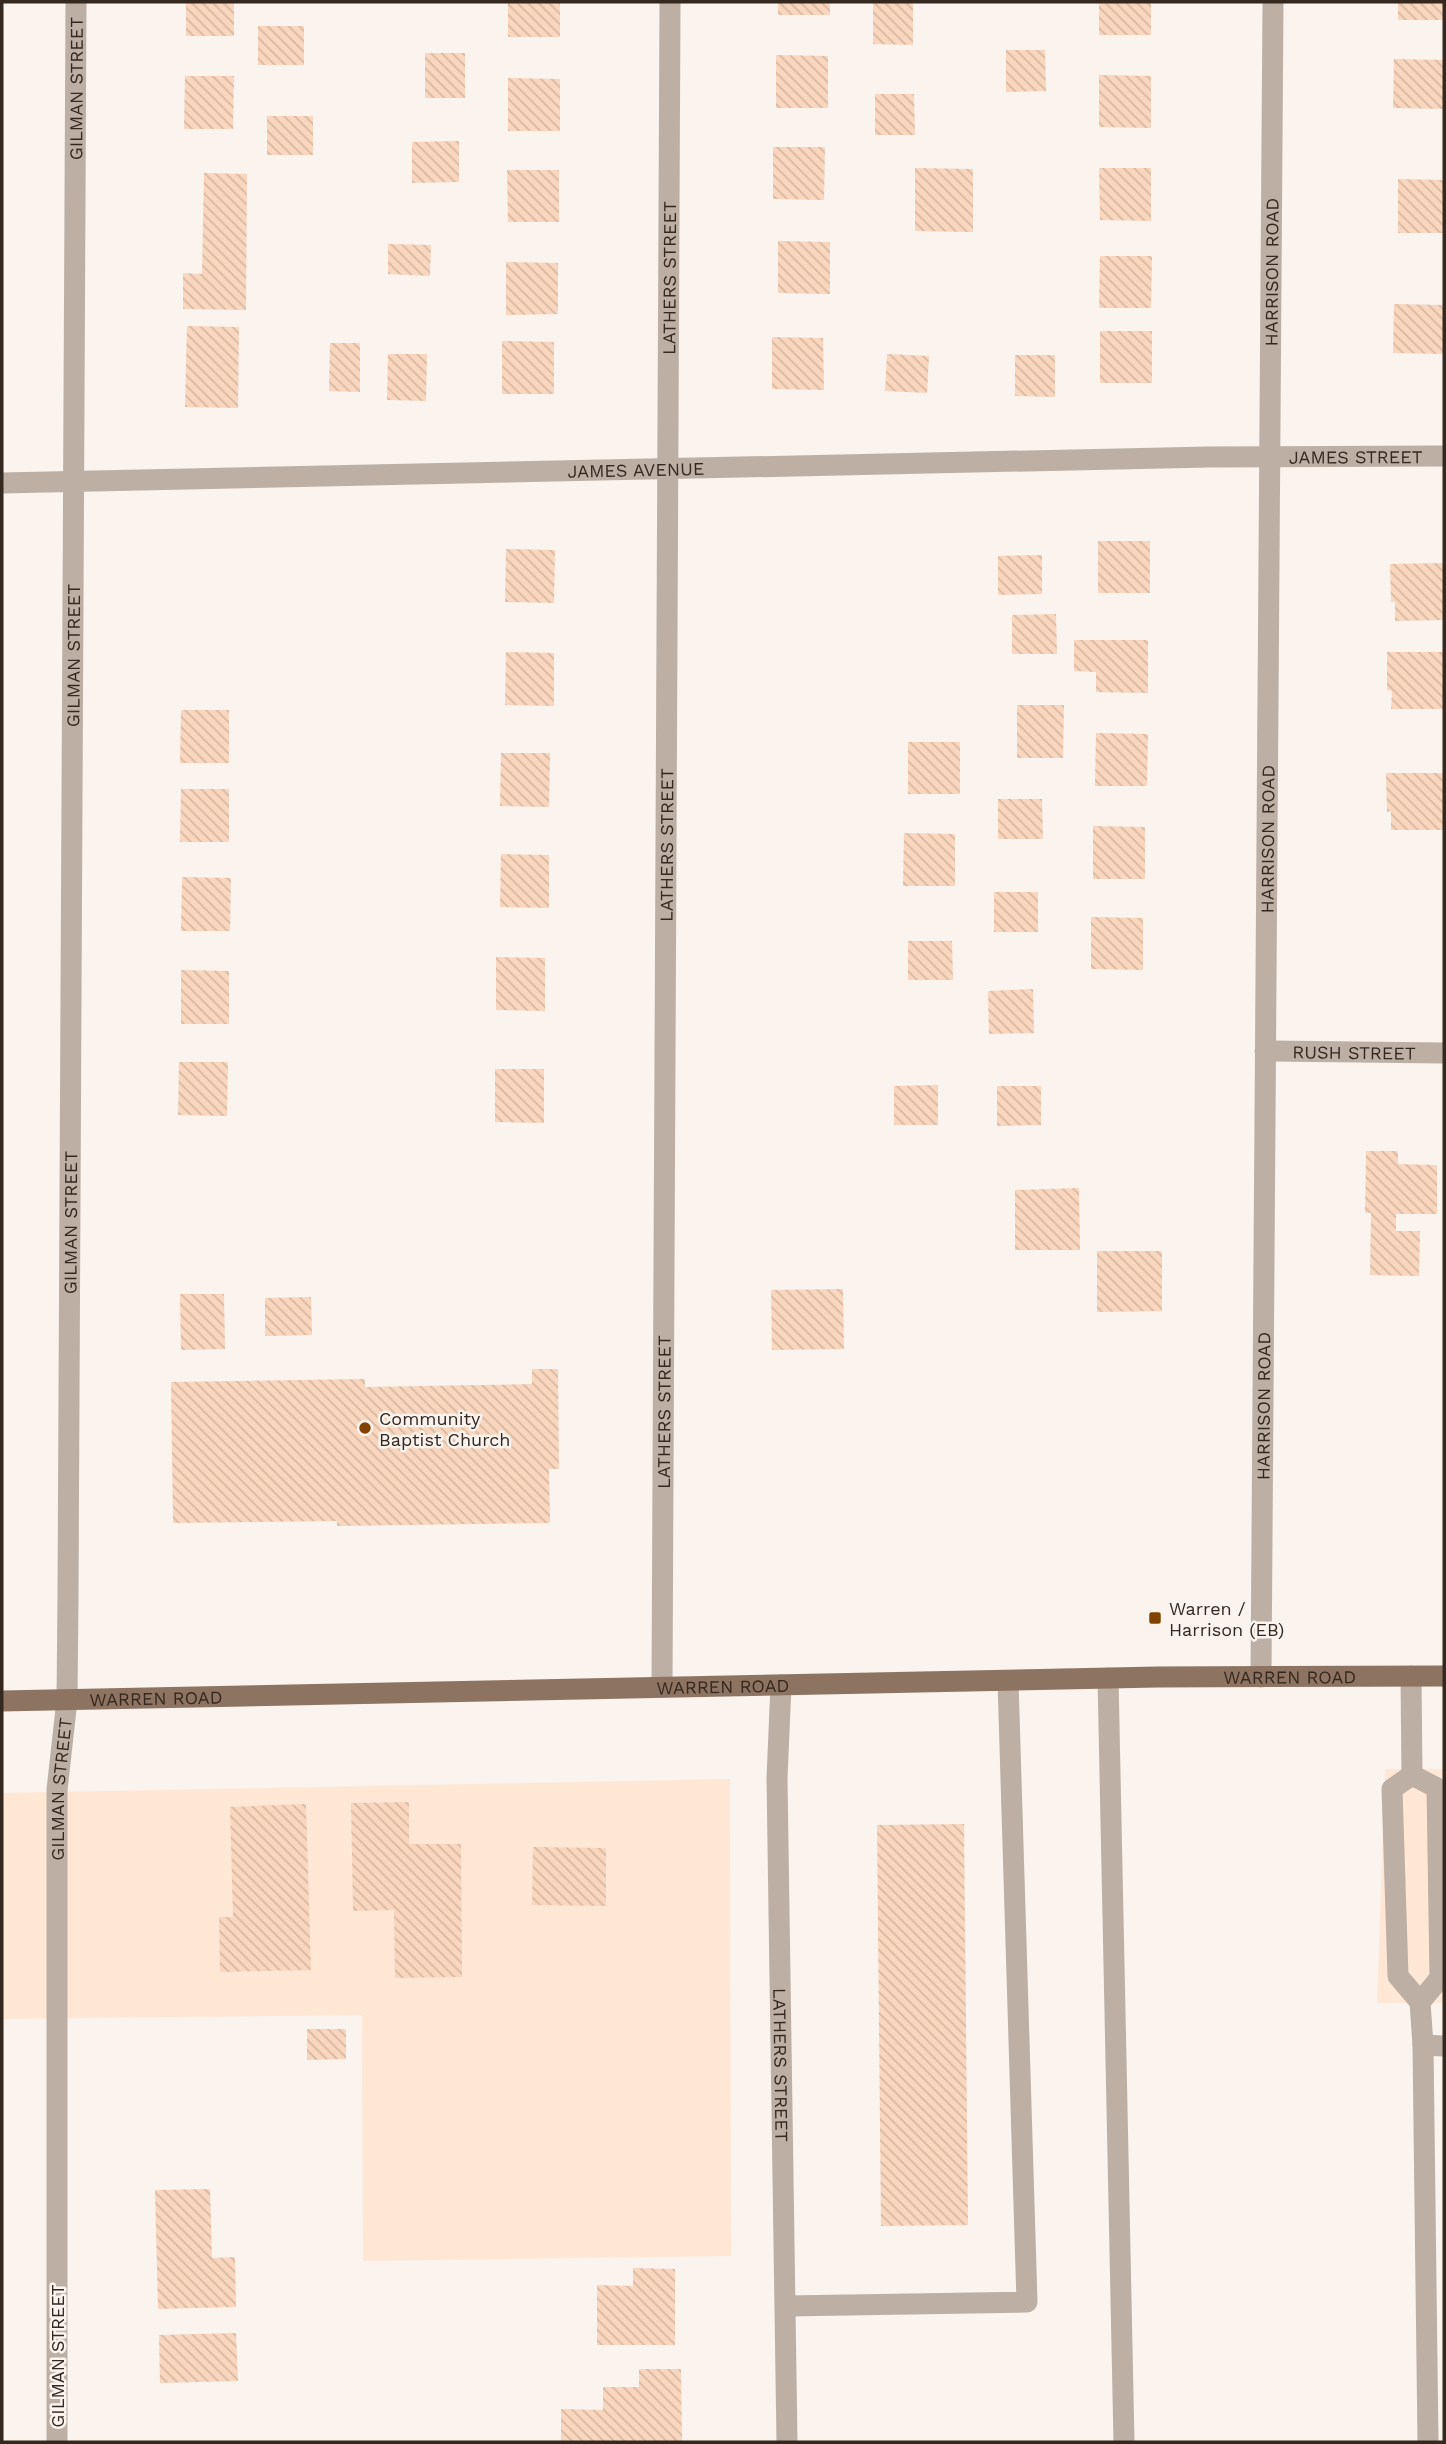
<svg xmlns="http://www.w3.org/2000/svg" width="1446" height="2444" font-family="'Work Sans',sans-serif">
<style>
.built{fill:#ffe7d5}
.building{fill:url(#building-back-hatch)}
.lines{fill:none;stroke-linecap:round;stroke-linejoin:round}
.minor{stroke:#bdafa4;stroke-width:21}
.major{stroke:#8d7462;stroke-width:21}
.poi-dot{fill:#814300;stroke:#faf3ee;stroke-width:2.5}
.labels{text-anchor:middle;dominant-baseline:central;stroke-width:5;stroke-linejoin:round;paint-order:stroke}
.street-label{font-size:18px;fill:#35281f;stroke:#faf3ee}
.poi-label{font-size:18px;fill:#35281f;stroke:#faf3ee;text-anchor:start}
</style>
<defs>
<pattern id="building-back-hatch" width="6" height="6" patternUnits="userSpaceOnUse" patternTransform="scale(1.75)"><rect width="6" height="6" fill="#f9d6bd"/><path d="M-1 5l2 2M0 0l6 6M5-1l2 2" fill="none" stroke="#d6b8a2"/></pattern>
</defs>
<rect width="100%" height="100%" fill="#faf3ee"/>
<g class="built">
<path d="M1385 1769H1444V2003H1377Z"/>
<path d="M730 1779 731 2256 363 2261 362 2015 2 2019V1793Z"/>
</g>
<g class="building">
<rect x="186" y="2" width="48" height="34"/>
<rect x="508" y="2" width="52" height="35"/>
<rect x="778" y="2" width="52" height="13"/>
<rect x="1099" y="2" width="52" height="33"/>
<rect x="1398" y="2" width="46" height="18"/>
<path d="M873 3H913V45L873 44Z"/>
<rect x="258" y="26" width="46" height="39"/>
<path d="M1006 50H1045L1046 91 1006 92Z"/>
<rect x="425" y="53" width="40" height="45"/>
<path d="M776 55 828 56V108H776Z"/>
<path d="M1394 59 1444 60V109L1393 108Z"/>
<path d="M1099 75 1151 76V128L1099 127Z"/>
<path d="M185 76H234L233 129H184Z"/>
<path d="M508 78 560 79V131H508Z"/>
<path d="M875 94H914L915 135H875Z"/>
<rect x="267" y="116" width="46" height="39"/>
<path d="M459 141V182L412 183V142Z"/>
<path d="M773 147H825L824 200 773 199Z"/>
<path d="M915 168 973 169V232L915 231Z"/>
<path d="M1099 168H1151V221L1100 220Z"/>
<path d="M507 170H559V222H508Z"/>
<path d="M204 173 247 174 246 310 183 309V273L202 274Z"/>
<path d="M1398 179 1444 180V233H1398Z"/>
<path d="M778 241 830 242V294L778 293Z"/>
<path d="M388 244 431 245 430 276 388 274Z"/>
<path d="M1100 256H1152L1151 308H1099Z"/>
<path d="M506 262 558 263V314L506 315Z"/>
<path d="M1394 304 1444 305V354L1393 353Z"/>
<path d="M187 326 239 327 238 408 185 407Z"/>
<rect x="1100" y="331" width="52" height="52"/>
<path d="M772 337 823 338 824 390 772 389Z"/>
<path d="M502 341 554 342V394H502Z"/>
<path d="M330 343H360V392L329 391Z"/>
<path d="M388 354H427L426 401 387 400Z"/>
<path d="M887 354 929 356 927 393 885 391Z"/>
<path d="M1015 355H1055V397L1015 396Z"/>
<rect x="1098" y="541" width="52" height="52"/>
<path d="M506 549 555 550 554 603 505 602Z"/>
<path d="M1042 555V594L998 595V556Z"/>
<path d="M1444 563V620L1395 621V602H1391L1390 564Z"/>
<path d="M1056 614 1057 654H1012V615Z"/>
<path d="M1074 640H1148V693L1096 692V672L1074 671Z"/>
<path d="M506 652 554 653V706L505 705Z"/>
<path d="M1387 652H1443L1444 709H1391L1392 691 1387 690Z"/>
<path d="M1017 705H1064L1063 758H1017Z"/>
<path d="M181 710H229V763H180Z"/>
<path d="M1096 733 1148 734 1147 786H1095Z"/>
<rect x="908" y="742" width="52" height="52"/>
<path d="M501 753H550L549 807 500 806Z"/>
<path d="M1386 773H1443L1444 830H1391V811L1387 812Z"/>
<path d="M181 789H229V842H180Z"/>
<path d="M998 799H1042L1043 839H998Z"/>
<path d="M1093 826 1145 827V879H1093Z"/>
<path d="M904 833 955 834V886H903Z"/>
<path d="M501 854 549 855V908L500 907Z"/>
<path d="M182 877 231 878 230 931H181Z"/>
<rect x="994" y="892" width="44" height="40"/>
<path d="M1091 917 1143 918V970L1091 969Z"/>
<path d="M908 941H952L953 980H908Z"/>
<path d="M496 957 545 958V1011L496 1010Z"/>
<path d="M181 970 229 971V1024H181Z"/>
<path d="M1033 989 1034 1033 989 1034 988 991Z"/>
<path d="M179 1062H228L227 1116 178 1115Z"/>
<path d="M495 1069H544V1123L495 1122Z"/>
<path d="M938 1085V1125H894V1086Z"/>
<path d="M997 1086H1041V1125L997 1126Z"/>
<path d="M1366 1151H1398V1164L1437 1165V1214H1396V1231H1420L1419 1276 1370 1275 1371 1213H1365Z"/>
<path d="M1079 1188 1080 1250H1015V1190Z"/>
<path d="M1097 1251H1162V1311L1097 1312Z"/>
<path d="M843 1289 844 1349 772 1350 771 1290Z"/>
<path d="M180 1294H224L225 1349 181 1350Z"/>
<path d="M311 1297 312 1335 265 1336V1298Z"/>
<path d="M532 1369H558L559 1469H549L550 1523 337 1526V1521L173 1523 171 1382 365 1379V1387L532 1384Z"/>
<path d="M409 1802V1844H461L462 1977 395 1978 394 1910 353 1911 351 1803Z"/>
<path d="M306 1804 311 1970 220 1972 219 1917H233L230 1807Z"/>
<path d="M964 1824 968 2225 881 2226 877 1825Z"/>
<path d="M533 1847 606 1848V1906L532 1905Z"/>
<path d="M307 2029H346V2059L307 2060Z"/>
<path d="M210 2189 212 2258 235 2257 236 2307 158 2309 155 2190Z"/>
<path d="M633 2268 675 2269V2345H597V2285L633 2286Z"/>
<path d="M236 2333 238 2381 160 2383 159 2335Z"/>
<path d="M639 2369H681L682 2441 561 2442V2409L603 2410V2387H639Z"/>
</g>
<g class="lines">
<g class="minor">
<path id="s1" d="M2 483 1209 457 1444 456"/>
<path id="s2" d="M1265 1051 1444 1053"/>
<path d="M1411 1676 1412 1775"/>
<path id="s3" d="M1261 1677 1273 2"/>
<path d="M1108 1678 1124 2442"/>
<path id="s4" d="M781 1685 777 1778 787 2442"/>
<path id="s5" d="M662 1687 670 2"/>
<path d="M1412 1775 1392 1789 1398 1976 1420 2002 1423 2045 1428 2442"/>
<path d="M1412 1775 1437 1788 1440 1978 1420 2002"/>
<path d="M1423 2045 1444 2046"/>
<path d="M786 2306 1027 2302 1008 1681"/>
<path id="s6" d="M57 2442V1790L67 1700 68 1596 76 2"/>
</g>
<path class="major" id="s7" d="M2 1701 1157 1677 1444 1676"/>
</g>
<g class="poi-dot">
<circle cx="365" cy="1428" r="7"/>
<rect x="1148" y="1611" width="14" height="14" rx="3.5"/>
</g>
<g class="labels">
<g class="street-label">
<text stroke="none"><textPath href="#s6" startOffset="2354">GILMAN STREET</textPath></text>
<text stroke="none"><textPath href="#s3" startOffset="1405">HARRISON ROAD</textPath></text>
<text stroke="none"><textPath href="#s5" startOffset="1409">LATHERS STREET</textPath></text>
<text stroke="none"><textPath href="#s1" startOffset="1354">JAMES STREET</textPath></text>
<text stroke="none"><textPath href="#s1" startOffset="634">JAMES AVENUE</textPath></text>
<text stroke="none"><textPath href="#s6" startOffset="1787">GILMAN STREET</textPath></text>
<text stroke="none"><textPath href="#s3" startOffset="838">HARRISON ROAD</textPath></text>
<text stroke="none"><textPath href="#s5" startOffset="842">LATHERS STREET</textPath></text>
<text stroke="none"><textPath href="#s2" startOffset="89">RUSH STREET</textPath></text>
<text stroke="none"><textPath href="#s6" startOffset="1220">GILMAN STREET</textPath></text>
<text stroke="none"><textPath href="#s3" startOffset="271">HARRISON ROAD</textPath></text>
<text stroke="none"><textPath href="#s5" startOffset="275">LATHERS STREET</textPath></text>
<text stroke="none"><textPath href="#s7" startOffset="1288">WARREN ROAD</textPath></text>
<text stroke="none"><textPath href="#s7" startOffset="721">WARREN ROAD</textPath></text>
<text stroke="none"><textPath href="#s7" startOffset="154">WARREN ROAD</textPath></text>
<text stroke="none"><textPath href="#s6" startOffset="653">GILMAN STREET</textPath></text>
<text stroke="none"><textPath href="#s4" startOffset="380">LATHERS STREET</textPath></text>
<text transform="translate(57 2356) rotate(-90)">GILMAN STREET</text>
</g>
<g class="poi-label">
<text x="379" y="1418">Community<tspan x="379" dy="21">Baptist Church</tspan></text>
<text x="1169" y="1608">Warren /<tspan x="1169" dy="21">Harrison (EB)</tspan></text>
</g>
</g>
<rect width="1446" height="2444" fill="none" stroke="#35281f" stroke-width="7"/>
</svg>
